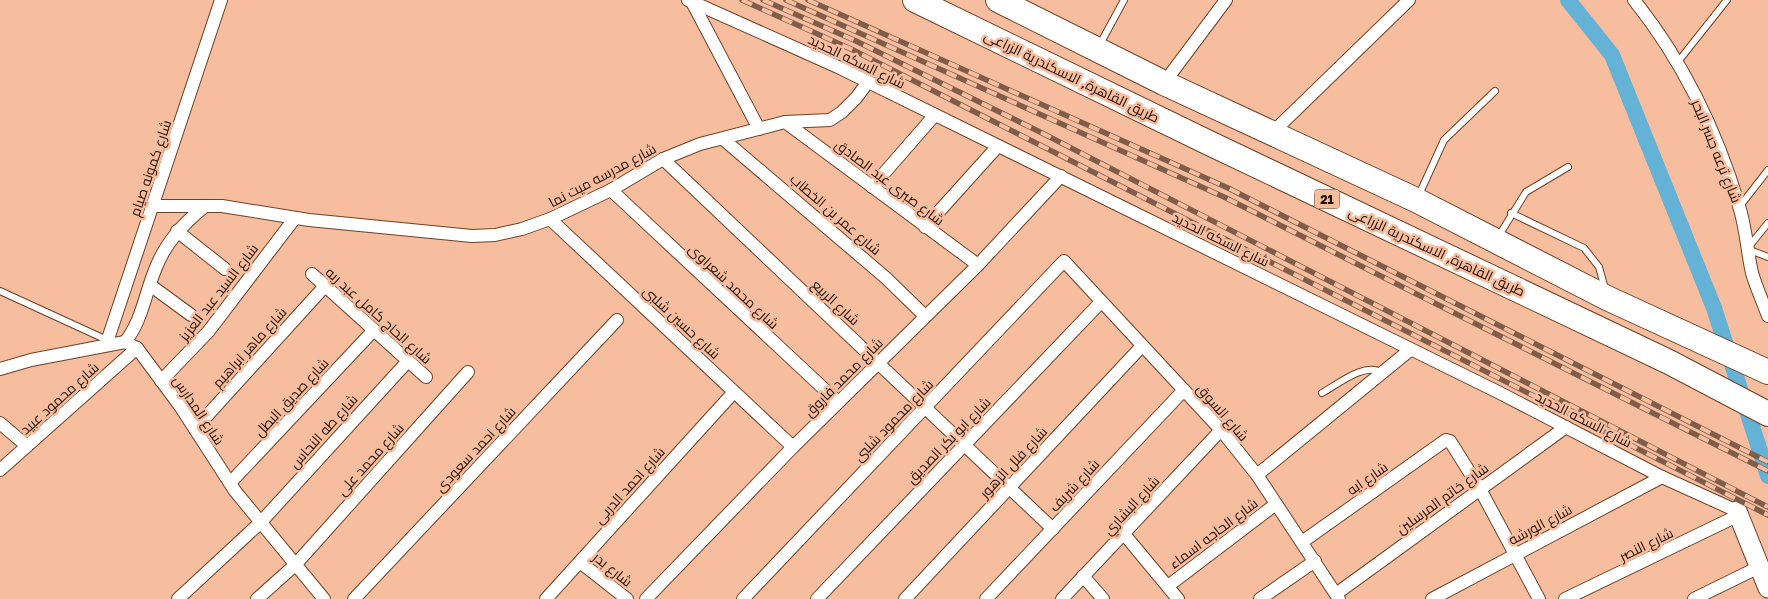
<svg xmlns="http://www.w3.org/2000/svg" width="1768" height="599" font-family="'Golos Text',Cairo,sans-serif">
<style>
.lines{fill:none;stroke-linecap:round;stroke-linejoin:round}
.canal{stroke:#64b2d6;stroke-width:16}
.lane-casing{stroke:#6f4024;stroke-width:8}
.street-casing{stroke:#6f4024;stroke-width:14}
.secondary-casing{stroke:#6f4024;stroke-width:21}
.highway-casing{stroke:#6f4024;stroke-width:26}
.lane{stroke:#fff;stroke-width:6}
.street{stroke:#fff;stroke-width:12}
.secondary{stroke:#fff;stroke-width:19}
.highway{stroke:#fff;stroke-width:24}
.rail-casing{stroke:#805d49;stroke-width:5.5}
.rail{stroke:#f6be9f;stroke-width:4;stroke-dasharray:11;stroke-linecap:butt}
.labels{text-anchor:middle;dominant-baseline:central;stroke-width:5;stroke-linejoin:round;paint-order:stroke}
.shield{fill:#f6be9f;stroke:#604232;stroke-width:1}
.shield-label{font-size:12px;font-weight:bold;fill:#200d03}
.street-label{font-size:14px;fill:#200d03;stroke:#f6be9f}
</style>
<rect width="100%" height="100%" fill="#f6be9f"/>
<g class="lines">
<path class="canal" d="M1568 0 1612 55 1714 308 1768 476"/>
<defs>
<g id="lane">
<path d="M1099 46 1124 0"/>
<path d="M1677 63 1727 0"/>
<path d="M1418 197 1444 140 1495 91"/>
<path d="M1740 206 1768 170"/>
<path d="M1511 213 1584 248 1599 267 1605 289"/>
<path d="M1768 223 1747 249 1768 257"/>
<path d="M1498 237 1526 192 1568 167"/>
<path d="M0 291 107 340"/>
<path d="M1322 393C1337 385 1365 361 1382 373"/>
</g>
<g id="street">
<path d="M688 0 838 67 1498 392 1662 477 1737 511"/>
<path d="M1634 0C1682 60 1717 132 1739 206 1746 227 1747 251 1752 273 1756 287 1763 302 1768 316"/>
<path d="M692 2 759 129"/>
<path d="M1164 83 1226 0"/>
<path d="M785 122 978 265"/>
<path d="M1272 133 1409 0"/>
<path d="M723 139 886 278 925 316"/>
<path d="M663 159 1053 529"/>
<path d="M872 187 934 116"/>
<path d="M611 190 838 402"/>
<path d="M153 206H222L309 220 472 236 495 235 522 229 550 219 611 190 663 159 700 144 785 122 830 120 842 112 856 98 868 82"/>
<path d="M550 219 793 447"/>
<path d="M925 227 998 146"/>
<path d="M177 231 225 269"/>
<path d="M312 274 426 377"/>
<path d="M150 285 191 315"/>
<path d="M125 342C142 321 145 294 155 270 165 243 183 224 205 206"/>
<path d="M106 345 221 0"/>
<path d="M0 369 31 360 125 342 137 348 180 406 235 491 324 599"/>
<path d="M161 381 208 332 295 218"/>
<path d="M0 423 27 446"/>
<path d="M195 429 325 286"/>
<path d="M0 470 137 348"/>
<path d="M1257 475 1410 350"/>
<path d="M230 483 374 330"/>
<path d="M1124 534 1178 599"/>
<path d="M1302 542 1446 440 1450 441 1480 489 1539 599"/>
<path d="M580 562 627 599"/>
<path d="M1083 576 1103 599"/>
<path d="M1168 586 1276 504"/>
<path d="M1336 594 1566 427"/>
<path d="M178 599 261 522 408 361"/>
<path d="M257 599 295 565 468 372"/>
<path d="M354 599 617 320"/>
<path d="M546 599 734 392"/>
<path d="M646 599 793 447 978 265 1061 176"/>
<path d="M743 599 1064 261 1221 430 1257 475 1339 599"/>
<path d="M817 599 1101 302"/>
<path d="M905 599 1142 346"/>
<path d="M986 599 1184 390"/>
<path d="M1062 599 1221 430"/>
<path d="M1260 599 1315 561"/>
<path d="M1432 599 1662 477"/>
<path d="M1565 599 1739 515"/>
<path d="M1694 599 1759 567"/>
</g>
<path id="secondary" d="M1737 511 1768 588"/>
<g id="highway">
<path d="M915 0 1207 142 1669 362 1768 414"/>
<path d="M998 0 1164 83 1416 200 1607 298 1768 372"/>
</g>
</defs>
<use href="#lane" class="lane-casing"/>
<use href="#street" class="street-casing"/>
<use href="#secondary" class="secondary-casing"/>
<use href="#highway" class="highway-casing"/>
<use href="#lane" class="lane"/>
<use href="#street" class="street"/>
<use href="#secondary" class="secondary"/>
<use href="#highway" class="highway"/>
<defs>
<g id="rail">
<path d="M742 0 853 50 1768 515"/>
<path d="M763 0 856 41 1042 133 1768 507"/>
<path d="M786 0 1224 197 1768 471"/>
<path d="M808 0 1228 188 1768 462"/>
</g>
</defs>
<use href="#rail" class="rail-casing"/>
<use href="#rail" class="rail"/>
</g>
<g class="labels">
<rect class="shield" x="1314.5" y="189.5" width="25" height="19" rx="4"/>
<g class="shield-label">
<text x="1327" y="199">21</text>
</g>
<g class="street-label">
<text transform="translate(857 61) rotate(26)">شارع السكه الحديد</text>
<text transform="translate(1072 76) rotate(26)">طريق القاهرة, الاسكندرية الزراعى</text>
<text transform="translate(1717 151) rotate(68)">شارع ترعه جسر البحر</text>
<text transform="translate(150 168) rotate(-71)">شارع كمونه صيام</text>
<text transform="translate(602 175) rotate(-28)">شارع مدرسه ميت نما</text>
<text transform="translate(890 182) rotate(37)">شارع صبرى عبد الصادق</text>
<text transform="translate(836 214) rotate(41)">شارع عمر بن الخطاب</text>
<text transform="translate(1221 239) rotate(26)">شارع السكه الحديد</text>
<text transform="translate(1437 251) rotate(25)">طريق القاهرة, الاسكندرية الزراعى</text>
<text transform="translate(734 286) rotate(43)">شارع محمد شعراوى</text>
<text transform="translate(218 292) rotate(-52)">شارع السيد عبد العزيز</text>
<text transform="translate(836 302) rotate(43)">شارع الربيع</text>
<text transform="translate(379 315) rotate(42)">شارع الحاج كامل عبد ربه</text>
<text transform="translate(682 322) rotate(43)">شارع حسين شلبى</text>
<text transform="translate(249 347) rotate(-48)">شارع ماهر ابراهيم</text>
<text transform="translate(843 377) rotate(-45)">شارع محمد فاروق</text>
<text transform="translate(291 397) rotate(-47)">شارع صديق البطل</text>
<text transform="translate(59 398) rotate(-42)">شارع محمود عبيد</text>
<text transform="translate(199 410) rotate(56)">شارع المدارس</text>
<text transform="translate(1223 412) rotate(49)">شارع السوق</text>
<text transform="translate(1584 419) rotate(27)">شارع السكه الحديد</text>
<text transform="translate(893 420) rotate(-46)">شارع محمود شلبى</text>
<text transform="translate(323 431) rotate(-48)">شارع طه النحاس</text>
<text transform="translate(948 440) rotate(-46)">شارع ابو بكر الصديق</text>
<text transform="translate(475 449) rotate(-47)">شارع احمد سعودى</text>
<text transform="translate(370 459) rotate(-48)">شارع محمد على</text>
<text transform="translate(1013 462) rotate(-47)">شارع فلل الزهور</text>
<text transform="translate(1367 478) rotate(-35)">شارع ايه</text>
<text transform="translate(629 485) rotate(-48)">شارع احمد الدربى</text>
<text transform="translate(1074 485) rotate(-47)">شارع شريف</text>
<text transform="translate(1442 498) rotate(-36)">شارع خاتم المرسلين</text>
<text transform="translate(1131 505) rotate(-47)">شارع البشاري</text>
<text transform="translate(1540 524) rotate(-28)">شارع الورشه</text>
<text transform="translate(1213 533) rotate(-37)">شارع الحاجه اسماء</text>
<text transform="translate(1646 544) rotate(-26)">شارع النصر</text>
<text transform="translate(613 569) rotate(39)">شارع بدر</text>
</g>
</g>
</svg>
